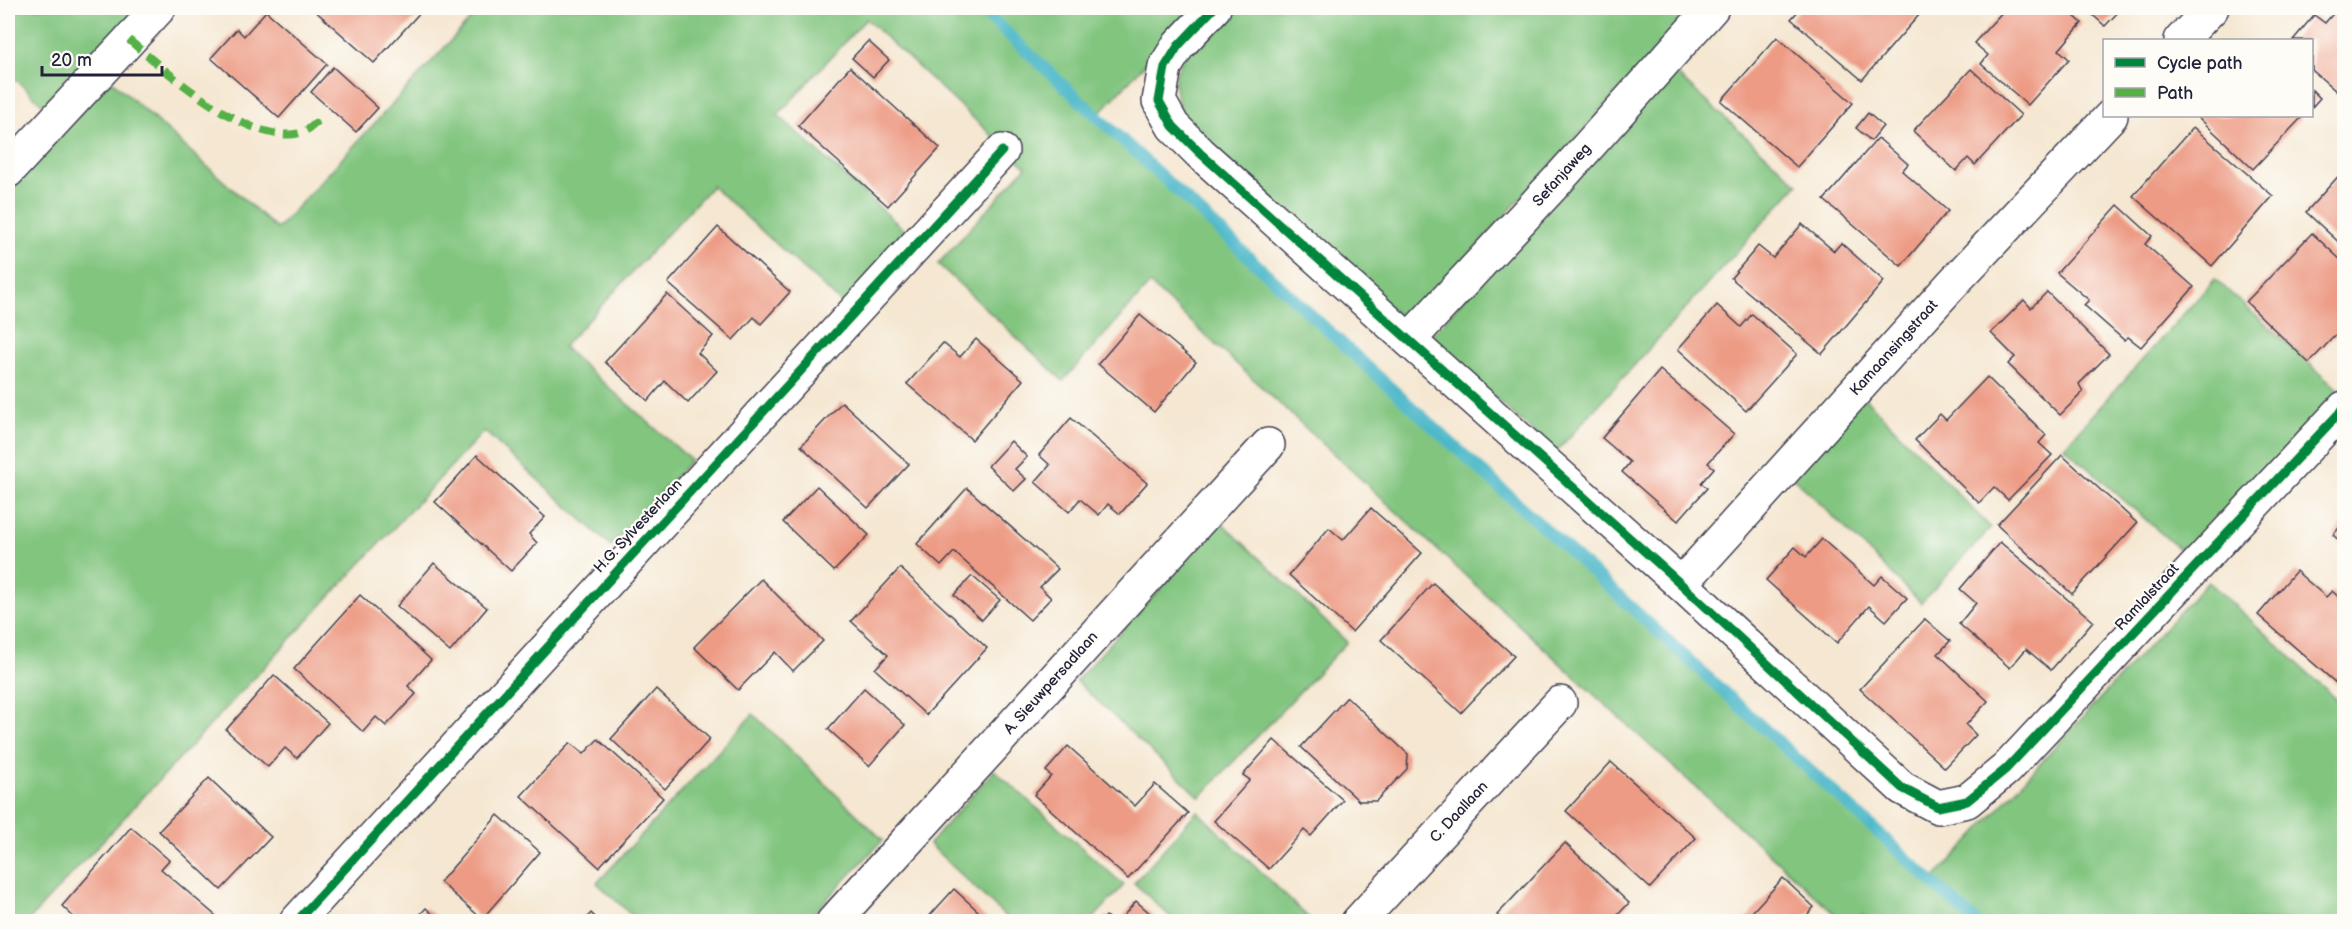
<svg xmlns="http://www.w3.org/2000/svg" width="2352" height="929" font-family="'Balsamiq Sans',sans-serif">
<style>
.green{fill:#81c57f;stroke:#52745d;stroke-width:1.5}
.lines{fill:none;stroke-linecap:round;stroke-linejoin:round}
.stream{stroke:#4db8c9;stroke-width:12}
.building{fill:#ed9b85}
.minor-casing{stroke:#424052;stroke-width:36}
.minor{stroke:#fff;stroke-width:33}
.quiet{stroke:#55b146;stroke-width:8;stroke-dasharray:15 8;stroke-linecap:butt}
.cycleway-casing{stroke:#fdfcf7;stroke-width:13}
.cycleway{stroke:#00873e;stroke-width:9}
.labels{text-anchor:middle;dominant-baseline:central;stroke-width:4.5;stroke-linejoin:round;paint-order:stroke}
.street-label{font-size:15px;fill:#22223b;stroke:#fdfcf7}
</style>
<rect width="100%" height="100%" fill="#fdfcf7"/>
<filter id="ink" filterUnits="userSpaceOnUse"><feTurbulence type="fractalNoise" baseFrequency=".0167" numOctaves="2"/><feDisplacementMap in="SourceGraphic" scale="12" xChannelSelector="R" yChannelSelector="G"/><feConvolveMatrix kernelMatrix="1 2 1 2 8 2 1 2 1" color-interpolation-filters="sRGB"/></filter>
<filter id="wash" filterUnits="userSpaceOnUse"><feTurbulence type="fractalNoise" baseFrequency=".008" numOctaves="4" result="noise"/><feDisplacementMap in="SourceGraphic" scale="24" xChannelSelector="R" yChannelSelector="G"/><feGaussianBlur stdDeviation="1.35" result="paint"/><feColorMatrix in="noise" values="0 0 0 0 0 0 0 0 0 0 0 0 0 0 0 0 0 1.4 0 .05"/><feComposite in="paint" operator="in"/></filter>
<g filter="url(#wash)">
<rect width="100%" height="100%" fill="#f5e7d1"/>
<g class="green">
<path d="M8 8H138L44 106 8 72Z"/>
<path d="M481 8H1197L1097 116 1932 881 2208 581 2344 706V921L1871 922 1863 914 1855 921H1843L1602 702 1150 284 1063 381 938 264 1026 167 866 19 778 115 911 236 846 307 712 186 563 347 691 460 611 546 484 431 28 921H8V192L111 80 277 229Z"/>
<path d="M1229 8H1694L1407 323 1187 125C1182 111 1173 94 1175 79 1181 50 1209 28 1229 8Z"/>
<path d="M1671 69 1798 184 1556 452 1428 339Z"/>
<path d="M2215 279 2339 390 2189 558 2064 447Z"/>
<path d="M1864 397 1991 528 1921 603 1792 476Z"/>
<path d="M1221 522 1347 642 1200 797 1076 681Z"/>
<path d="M753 714 883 840 806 921H638L597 883Z"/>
<path d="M994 770 1124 885 1091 921H1010L929 844Z"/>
<path d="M1197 811 1312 921H1175L1134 883Z"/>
</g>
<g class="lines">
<path class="stream" d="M980 8 1349 350 1976 922"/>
</g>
<g id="blocks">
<g class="building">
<path d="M312 8H424L374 63Z"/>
<path d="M1801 8H1911L1919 15 1862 80 1791 19Z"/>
<path d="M2006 8H2037L2039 10 2041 8H2065L2082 23 2059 50 2069 59 2028 105 1981 64 1988 55 1974 43Z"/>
<path d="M2085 8H2122L2105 26Z"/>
<path d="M2338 8H2344V98L2312 70V40H2293L2314 15 2325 23Z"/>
<path d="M266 11 327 64 279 118 211 58 237 29 244 36Z"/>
<path d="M1777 37 1853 103 1797 167 1721 101Z"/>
<path d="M868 41 889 60 873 77 852 58Z"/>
<path d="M333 67 378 108 356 132 311 92Z"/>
<path d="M850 67 940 148 888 206 798 126Z"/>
<path d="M1971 69 2021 115 1975 165 1968 158 1956 171 1913 131Z"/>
<path d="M2312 90 2320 98 2312 107Z"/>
<path d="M1868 113 1883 126 1871 141 1856 128Z"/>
<path d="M2197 116H2303L2253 169Z"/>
<path d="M2193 127 2273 196 2212 266 2133 196Z"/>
<path d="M1878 138 1908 164 1902 171 1948 211 1901 266 1824 200Z"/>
<path d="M2344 170V247L2306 212Z"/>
<path d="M2118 205 2152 236 2145 244 2194 287 2141 347 2128 337 2124 340 2084 305 2089 300 2057 273Z"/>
<path d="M1802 224 1834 251 1841 243 1884 281 1822 354 1731 278 1758 246 1773 258Z"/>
<path d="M718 227 790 292 761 324 754 317 733 340 668 283Z"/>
<path d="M2312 233 2344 263V326L2309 363 2246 302Z"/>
<path d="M2047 292 2109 354 2079 384 2083 392 2060 415 2008 364 2015 357 1991 333 2024 300 2031 308Z"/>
<path d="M667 294 713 336 698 353 717 371 688 403 665 381 648 401 605 362Z"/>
<path d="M1717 305 1741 327 1752 314 1797 354 1746 411 1678 349Z"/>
<path d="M1140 315 1196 362 1154 412 1098 364Z"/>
<path d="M976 339 1023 380 972 440 907 384 943 343 960 357Z"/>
<path d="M1660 370 1734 434 1708 463 1714 468 1701 483 1707 488 1678 521 1622 472 1630 462 1602 438Z"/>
<path d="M1987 377 2046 435 2039 443 2052 455 2008 500 1994 487 1979 503 1915 440 1940 414 1946 420Z"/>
<path d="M842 402 909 464 868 508 801 446Z"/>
<path d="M1071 418 1147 483 1120 514 1108 504 1099 515 1080 499 1069 512 1035 482 1050 465 1039 455Z"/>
<path d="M1011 441 1027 457 1015 469 1026 479 1014 491 988 466Z"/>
<path d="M477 455 545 517 529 534 537 543 511 571 435 502Z"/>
<path d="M2062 455 2137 523 2072 594 1997 525Z"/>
<path d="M817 486 869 535 834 571 783 522Z"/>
<path d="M967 488 1058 569 1040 587 1051 598 1030 620 954 552 941 566 917 544Z"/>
<path d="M1371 508 1422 553 1352 632 1289 575 1329 528 1343 540Z"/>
<path d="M2344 522V545L2333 535Z"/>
<path d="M1822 539 1874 585 1882 576 1907 598 1886 621 1869 606 1837 643 1766 580 1795 547 1806 557Z"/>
<path d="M2000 542 2093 621 2051 670 2026 649 2010 668 1959 624 1976 603 1960 589Z"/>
<path d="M434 563 487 608 450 652 397 606Z"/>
<path d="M900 568 987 648 926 715 875 669 888 655 851 621Z"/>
<path d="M2296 571 2326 597 2332 591 2342 600 2344 597V690L2258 615Z"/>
<path d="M972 576 1000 600 982 620 954 595Z"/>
<path d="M761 579 823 641 793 671 775 652 738 690 694 647Z"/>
<path d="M1433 583 1514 656 1461 713 1381 640Z"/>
<path d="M360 595 431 660 408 686 416 694 386 726 376 717 363 732 294 669Z"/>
<path d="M1925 619 1950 641 1938 654 1988 701 1966 725 1976 735 1945 768 1860 689Z"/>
<path d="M274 675 328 723 297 758 285 748 268 767 226 730Z"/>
<path d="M864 688 905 725 869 766 828 729Z"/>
<path d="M656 689 710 739 665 789 611 739Z"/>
<path d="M1347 697 1408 754 1407 769 1376 801H1359L1301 747Z"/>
<path d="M598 739 663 798 599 867 521 796 570 743 584 754Z"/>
<path d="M1274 740 1343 800 1311 836 1304 830 1269 869 1214 821 1250 780 1243 775Z"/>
<path d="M1068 746 1135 806 1155 784 1188 813 1128 879 1034 795 1051 776 1046 771Z"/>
<path d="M1611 762 1696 838 1650 888 1566 811Z"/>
<path d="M209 778 271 837 221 890 159 831Z"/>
<path d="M498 815 540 852 482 919 440 882Z"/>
<path d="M131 827 169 860 161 869 223 922H79L62 906Z"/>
<path d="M1565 843 1629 903 1611 922H1504L1497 915Z"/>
<path d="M1783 878 1814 907 1801 922H1743Z"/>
<path d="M954 889 990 922H924Z"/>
<path d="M1136 901 1160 922H1118Z"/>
<path d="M426 908 441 922H413Z"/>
<path d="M591 913 600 922H583Z"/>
<path d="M1106 916 1113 922H1101Z"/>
</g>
</g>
</g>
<g filter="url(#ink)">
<use href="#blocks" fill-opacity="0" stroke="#424052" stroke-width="1.5"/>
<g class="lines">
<defs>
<g id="minor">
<path d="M1214 8 1178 46 1165 67 1159 101 1173 126 1200 153 1681 584 1902 788 1938 807 1967 801 2006 769 2344 408"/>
<path d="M2181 40 2212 8"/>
<path d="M8 171 159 8"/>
<path d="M1409 340 1558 180 1712 8"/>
<path d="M1681 584 1953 283 2111 116"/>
<path d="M296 922 1002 151"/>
<path d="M833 922 1268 445"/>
<path d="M1358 922 1560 703"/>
</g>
</defs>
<use href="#minor" class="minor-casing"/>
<use href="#minor" class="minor"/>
<path class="quiet" d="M129 40C166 71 244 142 295 134 307 132 314 125 322 117"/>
<defs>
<g id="cycleway">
<path d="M1214 8 1178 46 1165 67 1159 101 1173 126 1200 153 1681 584 1902 788 1938 807 1967 801 2006 769 2344 408"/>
<path d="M296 922 1002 151"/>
</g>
</defs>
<use href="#cycleway" class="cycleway-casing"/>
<use href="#cycleway" class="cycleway"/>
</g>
</g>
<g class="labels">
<g class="street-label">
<text transform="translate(1562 175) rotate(-48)">Sefanjaweg</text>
<text transform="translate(1894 348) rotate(-48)">Kamaansingstraat</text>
<text transform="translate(638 526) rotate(-47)">H.G. Sylvesterlaan</text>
<text transform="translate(2147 597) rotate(-47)">Ramlalstraat</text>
<text transform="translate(1051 683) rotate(-48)">A. Sieuwpersadlaan</text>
<text transform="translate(1459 812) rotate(-47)">C. Daallaan</text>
</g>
</g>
<rect width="2352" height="929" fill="none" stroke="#fdfcf7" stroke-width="30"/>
<rect x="2103" y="39" width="210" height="78" fill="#fdfcf7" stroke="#a5a5ac" stroke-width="1.5"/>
<rect x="2115" y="58" width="30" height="9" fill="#00873e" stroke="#a5a5ac" stroke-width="1.5"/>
<text x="2157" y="69" font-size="18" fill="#22223b">Cycle path</text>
<rect x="2115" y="88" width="30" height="9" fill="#55b146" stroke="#a5a5ac" stroke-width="1.5"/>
<text x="2157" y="99" font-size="18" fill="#22223b">Path</text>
<path d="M42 66v9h120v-9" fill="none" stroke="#22223b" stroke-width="3"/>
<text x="51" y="66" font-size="18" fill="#22223b" stroke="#fdfcf7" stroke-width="4.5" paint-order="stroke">20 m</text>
</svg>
